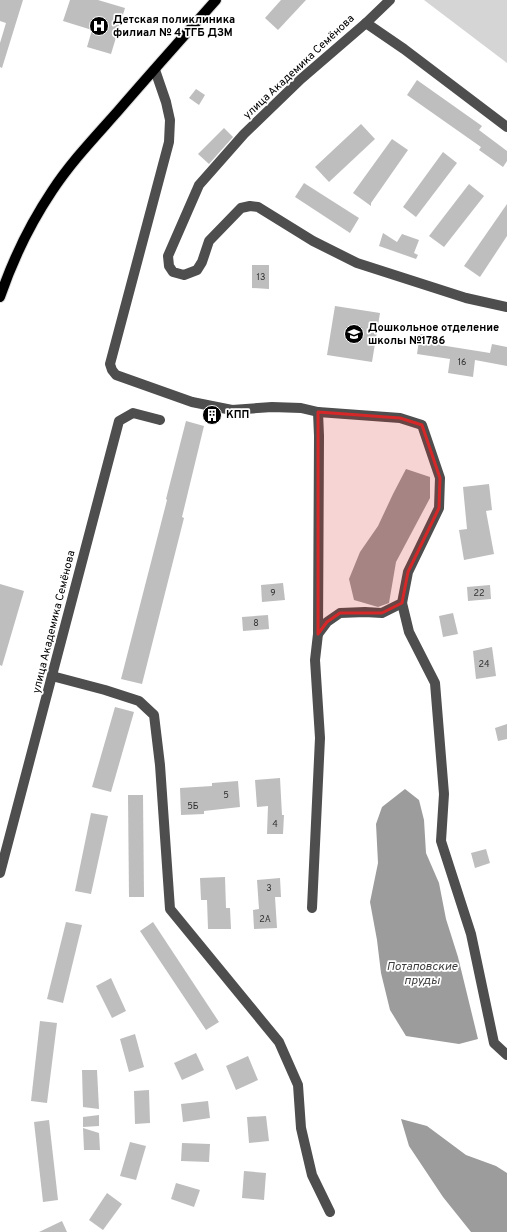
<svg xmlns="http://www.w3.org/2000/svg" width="507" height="1232" font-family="Overpass,sans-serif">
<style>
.green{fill:#d5d5d5}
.water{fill:#9c9c9c}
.building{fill:#bebebe}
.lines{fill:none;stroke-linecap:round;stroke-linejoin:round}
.major-casing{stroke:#dbdbdb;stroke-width:12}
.minor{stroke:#4e4e4e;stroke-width:10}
.major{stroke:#000;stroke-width:10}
.marked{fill:#d62828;fill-opacity:0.2;stroke:#d62828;stroke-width:3;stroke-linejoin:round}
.labels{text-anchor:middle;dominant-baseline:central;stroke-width:3.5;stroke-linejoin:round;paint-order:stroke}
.number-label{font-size:9px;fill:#303030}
.poi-label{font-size:11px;font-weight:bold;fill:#000;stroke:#fff;text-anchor:start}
.street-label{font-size:11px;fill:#000;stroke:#fff}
.water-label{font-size:12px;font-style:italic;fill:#3d3d3d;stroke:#fff}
</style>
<rect width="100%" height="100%" fill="#fff"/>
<path class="green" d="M424 0H507V63Z"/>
<g class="water">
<path d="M406 469 430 477V498L396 562 389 603 378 607 354 600 349 579 360 552 378 526 393 494Z"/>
<path d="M405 789 419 800 424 820 426 853 439 883 446 919 458 957 478 1039 459 1044 406 1036 390 1010 381 973 377 940 370 902 378 863 376 824 382 807Z"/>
<path d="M401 1119 427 1126 466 1155 496 1166 507 1173V1232H471L443 1197 409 1146Z"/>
</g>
<g class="building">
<path d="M0 0H23L2 68 0 67V43L6 23 0 21Z"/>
<path d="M70 0H98L125 8 111 54 87 47 92 30 63 21Z"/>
<path d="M281 0H306L278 30 265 18Z"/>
<path d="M417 80 482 126 479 130 507 151V161L503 167 479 150 481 147 407 95Z"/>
<path d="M196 89 205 95 199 105 189 98Z"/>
<path d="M361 124 375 139 329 182 315 167Z"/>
<path d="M224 128 233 137 209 164 198 154Z"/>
<path d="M392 139 408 150 371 203V206L353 193Z"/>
<path d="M443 152 457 163 416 217 403 207Z"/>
<path d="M304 183 359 218 350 233 295 197Z"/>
<path d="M469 184 484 196 444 247 429 236Z"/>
<path d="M507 204V236L480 277 464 266Z"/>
<path d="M383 233 397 242 402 234 419 240 414 253 418 255 416 259 379 246Z"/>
<path d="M252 265H269V289L252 288Z"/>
<path d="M335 306 380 313 372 362 327 355Z"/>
<path d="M420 334 441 337 440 345 490 353 492 344 507 347V366L475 360 473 377 448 373 450 359 417 354Z"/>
<path d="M186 421 204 426 182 517 184 518 142 684 121 679 167 500 166 499Z"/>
<path d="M489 484 492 510 486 511 494 554 464 560 459 530 467 529 463 487Z"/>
<path d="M283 583 285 600 262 602 261 585Z"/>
<path d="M0 584 24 591 2 666 0 665Z"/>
<path d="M490 585 491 599 468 601 467 587Z"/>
<path d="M453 613 458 634 443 637 439 616Z"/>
<path d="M268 615 269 629 243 631 242 617Z"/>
<path d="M492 647 496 676 476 679 473 651Z"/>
<path d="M115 707 134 712 111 792 92 787Z"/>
<path d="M507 724V739L498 741 495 728Z"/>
<path d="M280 778 282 815H284L283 834H267L268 806 257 807 255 780Z"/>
<path d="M238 781 240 807 204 811V814L181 815 180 788 212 786V783Z"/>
<path d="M128 795H143L144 897H129Z"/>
<path d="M91 813 108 816 91 894 75 891Z"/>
<path d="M486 849 490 863 475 868 471 853Z"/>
<path d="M225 877 226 908H230L231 929H208L207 900H201L200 878Z"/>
<path d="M280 878 281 897H275L277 928 254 929 253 910 259 909 257 880Z"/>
<path d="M66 922 82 925 63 1003 47 999Z"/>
<path d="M153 922 219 1022 206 1030 140 931Z"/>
<path d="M111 978 126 1011 112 1018 96 986Z"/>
<path d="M40 1021 57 1023 47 1103 31 1101Z"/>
<path d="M135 1034 144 1067 129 1072 120 1039Z"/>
<path d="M196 1053 204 1070 182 1080 174 1063Z"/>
<path d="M248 1056 258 1080 236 1090 226 1066Z"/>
<path d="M82 1070H97L99 1109 83 1107Z"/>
<path d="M149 1090 150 1123 135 1124 134 1091Z"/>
<path d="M208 1101 210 1118 183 1122 181 1104Z"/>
<path d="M99 1115V1126L83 1127V1117Z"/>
<path d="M266 1116 269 1141 249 1143 247 1117Z"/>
<path d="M49 1120 58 1200 43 1202 34 1122Z"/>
<path d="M83 1128 99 1133 100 1150H84Z"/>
<path d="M130 1142 146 1146 136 1180 120 1176Z"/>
<path d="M182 1143 210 1144 209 1162 181 1161Z"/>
<path d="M244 1171 266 1173 264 1200 242 1198Z"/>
<path d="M176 1183 200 1190 194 1207 171 1199Z"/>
<path d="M107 1193 122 1204 103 1230 89 1220Z"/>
<path d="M62 1221 67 1232H39Z"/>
</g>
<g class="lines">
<defs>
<path id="major" d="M0 297C13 259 30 224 52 191 71 162 95 137 118 111 150 74 183 37 216 0"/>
</defs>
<use href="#major" class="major-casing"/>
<g class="minor">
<path d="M390 0 366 23 301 79 244 134 199 185 168 256 169 266 173 272 184 275 197 270 202 262 209 241 241 208 250 206 258 207 313 241 357 263 466 298 507 307"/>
<path d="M366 23 404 49 507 127"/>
<path d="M155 70 166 102 170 120 169 142 110 364 112 370 116 375 192 402 232 410 272 407 301 408 318 412 400 418 422 425 440 478 439 508 408 572 402 603 382 613 365 612 340 613 327 622 318 634 315 660 320 738 312 908"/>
<path d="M402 603 409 632 435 683 444 794 441 841 471 934 494 1043 507 1055"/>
<path d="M318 634 319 436 318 412"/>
<path d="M52 676 105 690 139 701 154 715 160 765 170 909 279 1042 298 1085 301 1128 312 1175 330 1212"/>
<path d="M0 873 119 421 133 413 160 420"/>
</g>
<use href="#major" class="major"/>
</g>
<path class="marked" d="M318 412 400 418 422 425 440 478 439 508 408 572 402 603 382 613H340L327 622 318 634Z"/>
<defs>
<symbol id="hospital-disc" viewBox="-11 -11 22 22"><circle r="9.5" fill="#000" stroke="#fff"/><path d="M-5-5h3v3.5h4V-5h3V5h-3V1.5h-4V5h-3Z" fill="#fff"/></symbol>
<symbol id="school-disc" viewBox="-11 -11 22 22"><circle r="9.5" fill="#000" stroke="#fff"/><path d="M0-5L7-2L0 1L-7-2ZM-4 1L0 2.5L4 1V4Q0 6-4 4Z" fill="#fff"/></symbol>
<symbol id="building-disc" viewBox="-11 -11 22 22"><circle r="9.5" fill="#000" stroke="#fff"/><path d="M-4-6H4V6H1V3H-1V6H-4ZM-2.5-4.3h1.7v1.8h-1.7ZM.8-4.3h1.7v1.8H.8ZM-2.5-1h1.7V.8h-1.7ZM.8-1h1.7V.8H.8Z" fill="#fff"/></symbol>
</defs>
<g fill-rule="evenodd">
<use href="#hospital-disc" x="88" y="15" width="22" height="22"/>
<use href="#school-disc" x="343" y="323" width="22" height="22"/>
<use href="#building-disc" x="201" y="404" width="22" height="22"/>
</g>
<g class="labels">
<g class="number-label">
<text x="261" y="277">13</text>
<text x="462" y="362">16</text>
<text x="273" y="593">9</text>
<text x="479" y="593">22</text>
<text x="256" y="623">8</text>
<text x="484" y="664">24</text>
<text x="226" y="795">5</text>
<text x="193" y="806">5Б</text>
<text x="275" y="824">4</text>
<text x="269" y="888">3</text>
<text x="265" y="919">2А</text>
</g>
<g class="poi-label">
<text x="113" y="20">Детская поликлиника<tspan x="113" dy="13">филиал № 4 ТГБ ДЗМ</tspan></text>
<text x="368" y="328">Дошкольное отделение<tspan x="368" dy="13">школы №1786</tspan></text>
<text x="226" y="415">КПП</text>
</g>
<g class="street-label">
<text transform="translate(299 67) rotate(-43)">улица Академика Семёнова</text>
<text transform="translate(54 622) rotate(-76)">улица Академика Семёнова</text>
</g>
<g class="water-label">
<text x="422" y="967">Потаповские<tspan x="422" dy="14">пруды</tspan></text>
</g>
</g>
</svg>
